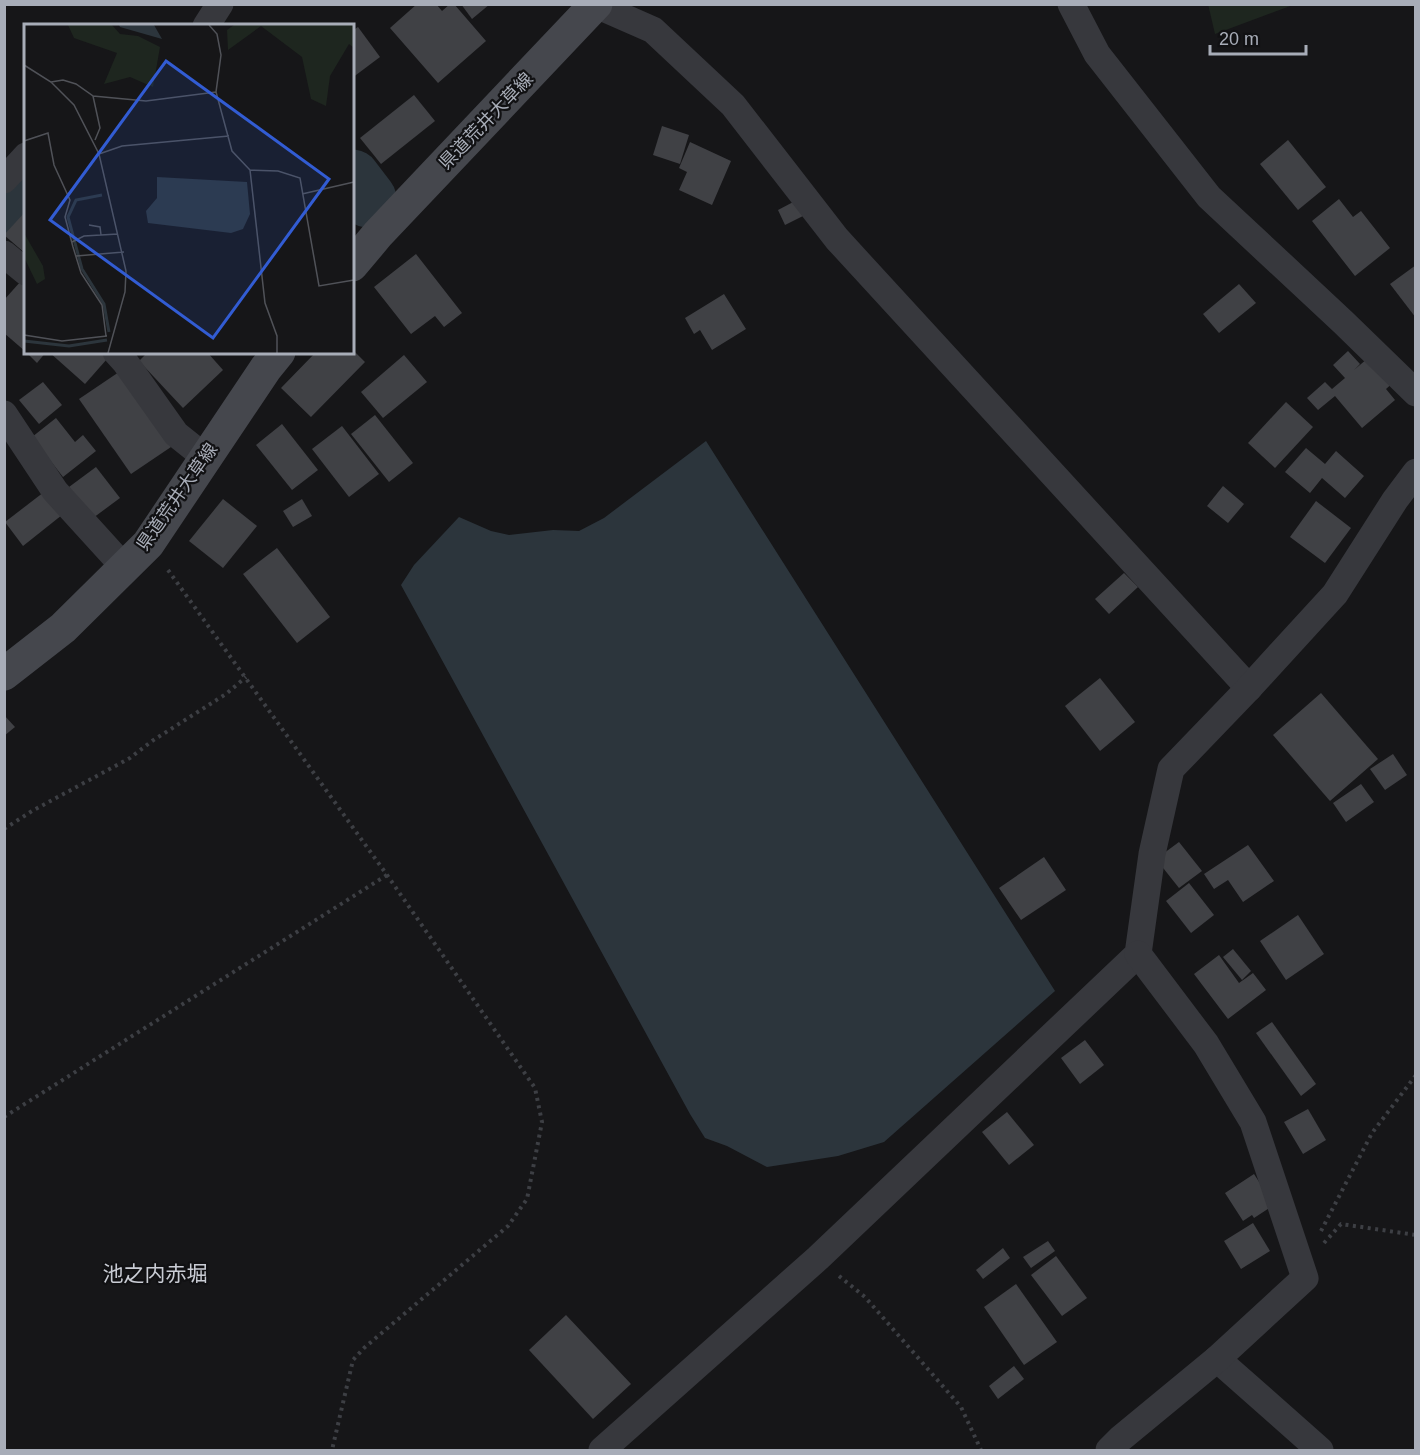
<svg xmlns="http://www.w3.org/2000/svg" width="1420" height="1455" font-family="Arial,'Noto Sans JP',sans-serif">
<style>
.green{fill:#1e261f}
.water{fill:#2c353c}
.lines{fill:none;stroke-linecap:round;stroke-linejoin:round}
.river{stroke:#2c353c;stroke-width:57}
.building{fill:#404145}
.path{stroke:#3d3f44;stroke-width:4;stroke-dasharray:3 4.5;stroke-linecap:butt}
.minor{stroke:#37383d;stroke-width:27}
.secondary{stroke:#45474d;stroke-width:33}
.labels{text-anchor:middle;dominant-baseline:central;stroke-width:4.5;stroke-linejoin:round;paint-order:stroke}
.street-label{font-size:18px;fill:#a8adb8;stroke:#111113}
.quarter-label{font-size:21px;fill:#c9ccd4;stroke:#111113}
.inset-river{fill:none;stroke:#2c353c;stroke-width:3}
.inset-road{fill:none;stroke:#505258;stroke-width:1.5}
.view{fill:#325cd3;fill-opacity:0.15;stroke:#325cd3;stroke-width:3}
.inset-edge{fill:none;stroke:#a8adb8;stroke-width:3}
</style>
<rect width="100%" height="100%" fill="#161618"/>
<path class="green" d="M1208 4H1293V5L1215 34Z"/>
<path class="water" d="M706 441 1055 991 884 1142 838 1156 767 1167 727 1146 705 1138 690 1114 401 585 414 565 459 517 491 531 509 535 553 530 579 531 604 518Z"/>
<g class="lines">
<g class="river">
<path d="M352 178 368 199"/>
<path d="M4 206 26 187"/>
</g>
</g>
<g class="building">
<path d="M417 4H436L442 11 450 4H454L486 41 438 83 390 28Z"/>
<path d="M461 4H490L472 19Z"/>
<path d="M358 27 380 57 352 78V31Z"/>
<path d="M414 95 435 121 381 164 360 138Z"/>
<path d="M662 126 689 135 680 164 653 155Z"/>
<path d="M1288 140 1326 187 1298 210 1260 164Z"/>
<path d="M690 142 731 161 712 205 679 190 687 172 679 168Z"/>
<path d="M1339 199 1353 217 1361 211 1390 248 1355 276 1312 221Z"/>
<path d="M797 200 805 215 785 225 778 210Z"/>
<path d="M26 211V254L4 235Z"/>
<path d="M416 254 462 313 444 327 435 316 411 334 374 287Z"/>
<path d="M1416 265V318L1390 284Z"/>
<path d="M21 281 26 285V352L4 333V300Z"/>
<path d="M1239 284 1256 303 1219 333 1203 314Z"/>
<path d="M724 294 746 329 712 350 700 330 694 334 685 318Z"/>
<path d="M352 349 365 362 311 417 281 388 316 352H352Z"/>
<path d="M1348 351 1360 364 1354 370 1374 353 1397 379 1386 389 1395 400 1362 428 1335 396 1318 410 1307 398 1325 382 1332 389 1345 378 1333 365Z"/>
<path d="M26 352H46L37 363Z"/>
<path d="M49 352H101L107 359 85 384Z"/>
<path d="M148 352H207L223 370 183 408 139 361Z"/>
<path d="M404 355 427 382 383 418 361 392Z"/>
<path d="M119 372 171 447 131 474 79 399Z"/>
<path d="M43 382 62 405 39 424 19 400Z"/>
<path d="M1286 402 1313 427 1275 468 1248 443Z"/>
<path d="M375 415 413 463 389 482 351 434Z"/>
<path d="M56 418 75 442 83 435 96 451 63 477 32 437Z"/>
<path d="M282 424 318 470 292 490 256 445Z"/>
<path d="M342 426 379 474 349 497 312 449Z"/>
<path d="M1306 448 1325 464 1336 451 1364 476 1345 498 1322 478 1310 493 1285 472Z"/>
<path d="M96 467 120 498 93 518 69 487Z"/>
<path d="M1223 486 1244 504 1228 523 1207 506Z"/>
<path d="M44 492 62 515 23 546 5 522Z"/>
<path d="M223 499 257 526 223 568 189 541Z"/>
<path d="M302 499 312 516 293 527 283 511Z"/>
<path d="M1316 501 1351 528 1325 563 1290 537Z"/>
<path d="M277 548 330 617 297 643 243 574Z"/>
<path d="M1124 573 1138 587 1109 614 1095 599Z"/>
<path d="M1100 678 1135 722 1100 751 1065 706Z"/>
<path d="M1321 693 1378 759 1330 801 1273 735Z"/>
<path d="M4 715 15 727 4 736Z"/>
<path d="M1393 754 1407 775 1385 790 1370 769Z"/>
<path d="M1361 784 1374 802 1346 822 1333 803Z"/>
<path d="M1179 842 1202 871 1179 888 1156 859Z"/>
<path d="M1248 845 1274 881 1243 902 1228 880 1214 889 1204 874Z"/>
<path d="M1044 857 1066 890 1021 920 999 888Z"/>
<path d="M1189 883 1214 915 1191 933 1166 901Z"/>
<path d="M1298 915 1324 954 1286 980 1260 941Z"/>
<path d="M1233 949 1251 971 1242 980 1223 957Z"/>
<path d="M1219 955 1239 983 1253 973 1266 990 1228 1019 1194 974Z"/>
<path d="M1272 1022 1316 1084 1301 1096 1256 1033Z"/>
<path d="M1085 1040 1104 1065 1080 1084 1061 1058Z"/>
<path d="M1308 1109 1326 1140 1303 1154 1284 1122Z"/>
<path d="M1007 1112 1034 1145 1009 1165 982 1132Z"/>
<path d="M1254 1174 1274 1205 1254 1218 1252 1215 1243 1221 1225 1193Z"/>
<path d="M1253 1223 1270 1251 1241 1269 1224 1241Z"/>
<path d="M1048 1241 1055 1251 1031 1268 1023 1257Z"/>
<path d="M1003 1248 1010 1258 983 1279 976 1270Z"/>
<path d="M1056 1256 1087 1298 1062 1316 1031 1275Z"/>
<path d="M1016 1284 1057 1342 1024 1365 984 1307Z"/>
<path d="M566 1315 631 1384 593 1419 529 1350Z"/>
<path d="M1014 1366 1024 1379 998 1399 989 1386Z"/>
</g>
<g class="lines">
<g class="path">
<path d="M168 570 387 875 535 1088 542 1122 527 1199 508 1226 364 1348 353 1360 332 1450"/>
<path d="M4 829 32 811 130 758 152 741 226 694 246 677"/>
<path d="M4 1117 387 875"/>
<path d="M1321 1231 1372 1133 1416 1075"/>
<path d="M1324 1243 1341 1224 1416 1235"/>
<path d="M839 1276 865 1297 961 1407 981 1450"/>
</g>
<g class="minor">
<path d="M1071 4 1097 54 1209 197 1343 322 1416 393"/>
<path d="M596 5 653 30 733 105 837 239 1249 688"/>
<path d="M206 26 220 4"/>
<path d="M4 180 26 156"/>
<path d="M4 254 26 272"/>
<path d="M116 352 125 362 176 434 206 458"/>
<path d="M4 414 55 491 125 568"/>
<path d="M1217 1359 1320 1450"/>
<path d="M602 1450 818 1258 1138 954 1152 854 1171 769 1249 688 1335 594 1395 500 1416 472"/>
<path d="M1109 1450 1120 1439 1217 1359 1305 1278 1253 1122 1206 1044 1138 954"/>
</g>
<g class="secondary">
<path d="M352 265 378 234 596 4"/>
<path d="M4 674 63 628 148 544 266 368 279 352"/>
</g>
</g>
<g class="labels">
<g class="street-label">
<text transform="translate(486 121) rotate(-46)">県道荒井大草線</text>
<text transform="translate(177 497) rotate(-55)">県道荒井大草線</text>
</g>
<g class="quarter-label">
<text x="155" y="1273">池之内赤堀</text>
</g>
</g>
<g transform="translate(24 24)">
<rect width="330" height="330" fill="#161618"/>
<path d="M44 1H88L96 10 114 12 136 23 129 63 106 53 80 60 93 29 50 14ZM210 1H330V24L325 20 306 52 302 82 287 75 278 33 237 2 204 26 203 6ZM0 209 19 242 21 255 13 260 0 233Z" fill="#1e261f"/>
<path d="M95 1H130L138 15 96 3ZM133 153 223 158 226 190 219 205 207 209 124 199 122 187 133 174Z" fill="#2c353c"/>
<path class="inset-river" d="M78 171 52 176 44 193 58 245 80 280 85 308M0 317 45 322 83 316"/>
<path class="inset-road" d="M185 1 193 10 197 31 192 68 208 127 226 146 241 279 253 312V329M0 41 27 58 50 81 75 130 102 247 101 268 84 329M27 58 39 56 52 60 69 72 76 104 71 116M69 72 122 77 192 68M0 117 24 109 30 141 46 176 41 193 49 223 57 249 78 281 82 312M75 130 98 122 205 112M226 146 254 147 276 154 295 262 330 256M278 170 330 158M65 201 76 203 77 211M48 218 60 212 94 210M52 232 100 228M0 311 38 317 83 312"/>
<path class="view" d="M142 37 305 155 189 314 26 196Z"/>
<rect width="330" height="330" class="inset-edge"/>
</g>
<rect width="1420" height="1455" fill="none" stroke="#a8adb8" stroke-width="12"/>
<path d="M1210 45v9h96v-9" fill="none" stroke="#a8adb8" stroke-width="3"/>
<text x="1219" y="45" font-size="18" fill="#a8adb8" stroke="#111113" stroke-width="4.5" paint-order="stroke">20 m</text>
</svg>
